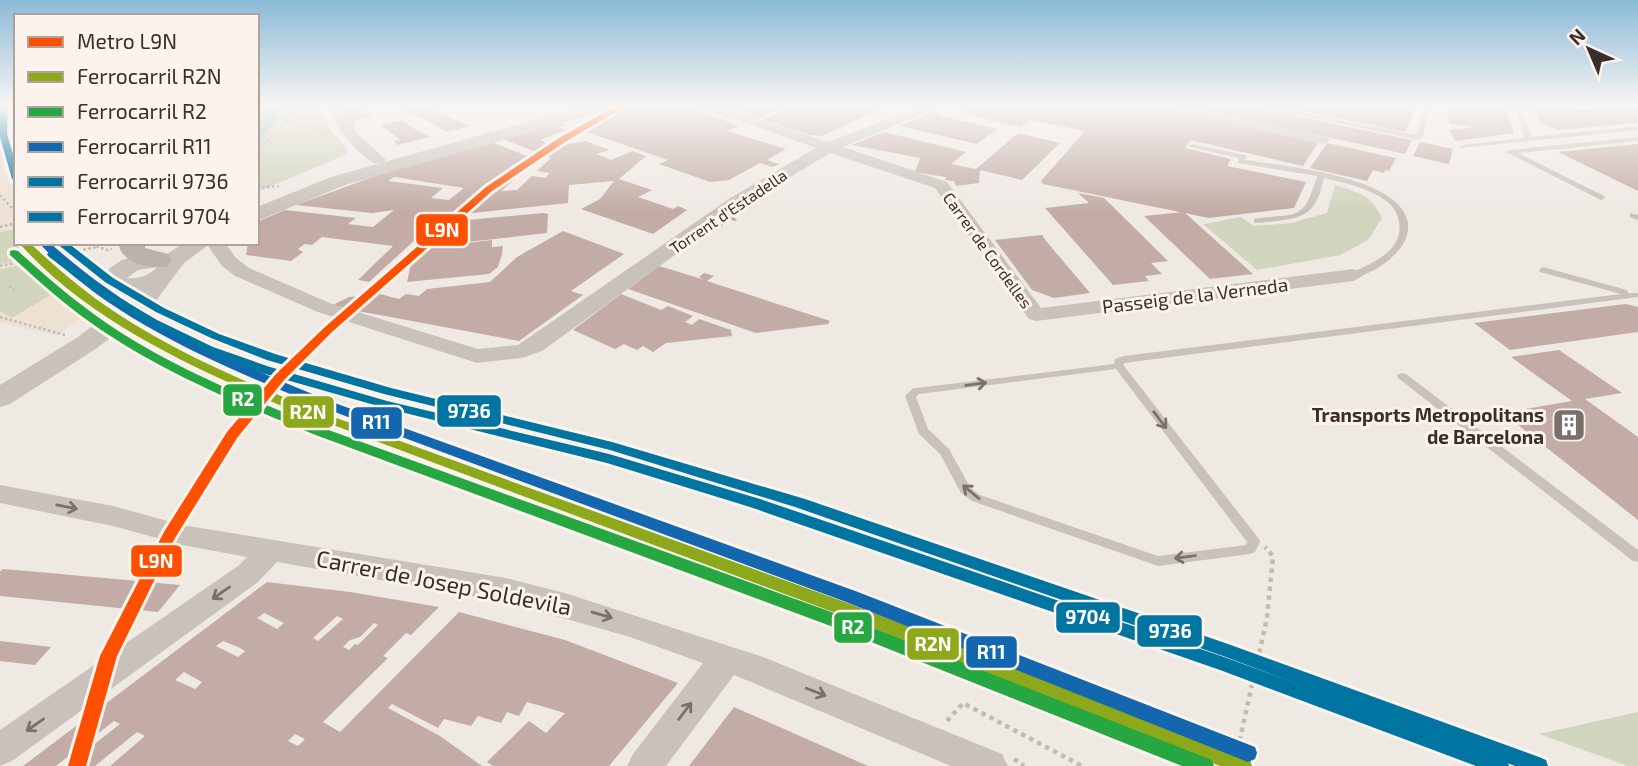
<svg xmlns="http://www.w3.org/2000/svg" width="1638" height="766" font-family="'Exo 2',sans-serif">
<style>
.green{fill:#d1d5be}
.plaza{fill:#ede1d4}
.water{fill:#9fc2c1}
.building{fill:#c3aca5;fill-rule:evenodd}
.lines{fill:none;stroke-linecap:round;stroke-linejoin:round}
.path-far1{stroke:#c1bab5;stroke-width:2.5;stroke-dasharray:2.5 2.5;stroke-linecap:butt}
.path{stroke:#c1bab5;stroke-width:4.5;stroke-dasharray:4.5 4.5;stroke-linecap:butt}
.service{fill:#c9c2bc;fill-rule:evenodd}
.minor{fill:#c9c2bc;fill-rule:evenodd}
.tertiary{fill:#c9c2bc;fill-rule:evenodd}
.secondary{fill:#b9b2ad;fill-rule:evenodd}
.rail-1-casing{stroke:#fbf3ec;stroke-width:6}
.rail-2-casing{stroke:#fbf3ec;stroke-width:6}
.rail-3-casing{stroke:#fbf3ec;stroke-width:6}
.rail-4-casing{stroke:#fbf3ec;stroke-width:6}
.rail-5-casing{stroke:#fbf3ec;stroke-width:6}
.rail-1{fill:#8da81b;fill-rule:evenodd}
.rail-2{fill:#26a741;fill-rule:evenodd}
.rail-3{fill:#1267af;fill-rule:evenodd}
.rail-4{fill:#0075a1;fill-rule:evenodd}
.rail-5{fill:#0075a1;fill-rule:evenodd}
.metro-1-casing{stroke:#fbf3ec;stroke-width:6}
.metro-1{fill:#fe5000;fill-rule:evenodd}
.oneway{stroke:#7a716c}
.labels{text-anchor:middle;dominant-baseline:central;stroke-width:6;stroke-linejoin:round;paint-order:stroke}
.far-street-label{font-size:16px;fill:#3a2e2a;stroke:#fbf3ec}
.street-label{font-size:19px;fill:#3a2e2a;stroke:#fbf3ec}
.poi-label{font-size:19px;font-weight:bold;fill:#3a2e2a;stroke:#fbf3ec;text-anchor:end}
.near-street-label{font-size:23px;fill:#3a2e2a;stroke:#fbf3ec}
.line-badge{stroke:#fbf3ec;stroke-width:2.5}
.badge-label{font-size:19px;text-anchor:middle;font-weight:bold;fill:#fff}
</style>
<rect width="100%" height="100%" fill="#efe9e4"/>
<g class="green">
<path d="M257 105H319L330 129 347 149V154L257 192Z"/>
<path d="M1335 185C1358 192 1371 195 1382 218L1368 240 1340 255 1257 270 1203 224 1241 217 1254 226 1291 223 1327 213Z"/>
<path d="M16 229V243H37L46 255 0 264V232Z"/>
<path d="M51 259 77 280 12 318 0 311V269Z"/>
<path d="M1638 712V766H1628L1539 734Z"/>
</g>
<g class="plaza">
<path d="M0 151 6 174 16 191V229L0 232Z"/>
<path d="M37 243H64L95 269 86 273 83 277 82 293 98 307 56 336 0 322V311L12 318 76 280 51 259 0 269V264L46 255Z"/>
</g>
<path class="water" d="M257 105H280V107L274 124 257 141Z"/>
<g class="building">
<path d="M339 105H363L364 110 375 115 353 121 356 126 352 127Z"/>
<path d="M392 105H422L470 126 446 132 435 124Z"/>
<path d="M636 105H683L739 126 727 131 786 149 767 160 779 164 773 167 760 163 729 180 710 182 659 164 668 160 578 129Z"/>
<path d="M733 105H789L757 118 727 107Z"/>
<path d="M799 105H889L822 136 810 135 763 120Z"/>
<path d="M974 105H1152L1318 143 1303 166 1190 140 1185 148 1231 159 1227 166 1306 182 1294 208 1209 218 1043 184 1041 181 1085 131 1030 120 1020 127 962 113Z"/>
<path d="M1181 105H1240L1412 140 1405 154Z"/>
<path d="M1272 105H1411L1416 106 1405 132Z"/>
<path d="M1448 105H1505L1514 133 1455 141 1449 130 1474 127 1449 124Z"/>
<path d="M1532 105H1575L1573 107 1580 110 1608 108 1602 105H1638V123L1557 130 1539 122Z"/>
<path d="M934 112 940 113 938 115 997 129 977 144 900 126Z"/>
<path d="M402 120 416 130 430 137 397 145 394 141 399 140 398 138 381 125Z"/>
<path d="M559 123 565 125 559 127 566 130 540 140 551 145 561 141 568 144 586 141 609 150 597 154 611 160 633 151 646 156 619 179 652 190 638 197 673 209 678 206 687 210 653 234 581 209 600 199 614 181 569 185 568 203 453 215 425 238H417L369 282 358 280 393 246 322 237 312 245 305 244 298 249 303 252 291 261 246 255 248 243H257V222L285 210 356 218 348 224 373 227 394 210 372 213 296 205 378 175 492 142 537 160 501 191 517 190 532 176 545 178 550 173 537 171 551 158 503 139ZM394 177 464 188 449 200 431 198 443 188 388 181Z"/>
<path d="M884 132 966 152 951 164 976 169 1018 133 1060 143 1022 180 980 170 979 183 956 186 954 181 945 180 946 177 915 172 920 158 852 145Z"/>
<path d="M1420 142 1453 149 1449 164 1413 156Z"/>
<path d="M1327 143 1396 158 1389 171 1385 170 1384 173 1373 170 1367 181 1310 168Z"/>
<path d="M1638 144V191L1558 152Z"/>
<path d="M1078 193 1104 198 1168 261 1151 263 1162 274 1145 276 1149 281 1113 285 1045 208 1089 203Z"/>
<path d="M731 212 737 221 729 220 717 230 710 228Z"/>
<path d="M1184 212 1253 274 1210 279 1144 216Z"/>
<path d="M543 213 548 214 547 233 467 242 468 236 462 235 464 223 468 220Z"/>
<path d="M563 231 624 254 571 291 583 295 519 341 331 306 349 297 380 294 399 299 406 294 419 296 427 289 490 282 517 257Z"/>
<path d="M1042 235 1047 242 1090 293 1054 298 1032 290 995 240Z"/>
<path d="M492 240V247L503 246 502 254 498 267 489 274 407 282 414 251 418 249Z"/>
<path d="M659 266 705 280 699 277 704 273 714 276 707 281 830 321 828 324 756 333 628 289Z"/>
<path d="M621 294 661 310 668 306 693 316 685 322 692 325 699 319 731 330 732 336 666 343 653 352 643 346 637 350 624 344 615 349 573 330Z"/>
<path d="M1626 304 1638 307V332L1510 350 1474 323Z"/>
<path d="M1559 350 1622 393 1585 399 1638 437V520L1503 413 1572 401 1511 357Z"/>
<path d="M3 569 61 574 180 585 158 612 0 596V571Z"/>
<path d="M267 582 350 592 439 607 411 635 406 633 383 656 388 658 323 722 340 732 459 612 565 640 678 683 609 766H493L487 762 529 721 546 733 565 713 527 702 519 716 507 712 501 723 478 716 471 726 444 719 438 728 392 704 388 708 440 736 482 766H110L145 736 137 732 95 766H66L75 759 70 755 56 766H23ZM264 613 284 623 277 629 257 618ZM337 616 343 619 318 641 313 638ZM374 623 378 625 358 645 355 644 349 650 343 647 350 640 360 637ZM223 641 238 647 245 651 238 657 216 646ZM184 672 202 682 195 689 175 680ZM114 721 120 724 92 746 87 742ZM295 734 305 739 298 746 288 741Z"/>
<path d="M0 641 51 647 35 665 0 661Z"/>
<path d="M734 707 868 766H689Z"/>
</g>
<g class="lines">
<g class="path-far1">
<path d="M286 121 332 134"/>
<path d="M257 152 280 130 294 105"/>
<path d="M257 188 279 186"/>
<path d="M0 195 16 212"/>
<path d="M0 227 16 223"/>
<path d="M48 243 64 258 91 276"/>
<path d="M87 243 107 250 112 249"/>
<path d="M0 266 97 247"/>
<path d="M56 267 60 272"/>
<path d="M9 286 14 290"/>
<path d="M0 317 65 335"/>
</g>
<g class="path">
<path d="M947 721 963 703 1082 766"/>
<path d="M1014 759 1024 766"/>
<path d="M1217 766 1237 752 1267 618 1273 556 1265 547"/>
</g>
<g class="service">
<path d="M1249 105H1261L1416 135 1426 105H1432L1422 138 1419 140Z"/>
<path d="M1515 105H1521L1531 137 1638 126V130L1460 148 1459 147 1462 145 1524 138Z"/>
<path d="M1638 137V141L1518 153 1604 196 1605 198 1601 200 1506 152 1510 150Z"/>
<path d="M1192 144 1246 155 1245 160C1283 166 1401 176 1408 223 1409 234 1405 244 1397 252 1388 263 1365 278 1351 277V273C1372 263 1404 251 1399 222 1398 213 1392 205 1385 200 1367 187 1344 183 1324 178 1317 209 1309 218 1276 221 1269 222 1261 223 1254 223V219C1297 212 1303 224 1317 176L1238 163 1239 158 1190 147 1189 146Z"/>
<path d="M1630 213 1638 215V220L1630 217Z"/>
<path d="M1543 267 1627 290 1628 293H1638V297L1124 363V366L1259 539 1260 542 1255 552 1250 554 1158 566 972 501 961 493 940 454 919 434 905 396 912 389 916 388 1114 364 1115 359 1124 356 1621 294 1540 272 1539 270ZM1116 369 1247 542 1246 545 1158 556 980 495 970 487 949 449 928 429 916 397 919 394Z"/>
<path d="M1402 373 1406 374 1638 550V562L1633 561 1398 378 1397 376 1398 374Z"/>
</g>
<g class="minor">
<path d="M327 105H341L357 133 383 157 386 160 383 163H373C352 148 337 129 327 105Z"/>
<path d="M694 105H715L828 142 926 105H945L843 147 947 182 1041 308 1354 269 1364 275 1354 281 1036 321 1029 319 935 188 830 153 744 205 542 351 522 358 477 363 318 312 235 276 222 266 206 243H225L236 258 249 268 332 304 478 349 518 345 732 197 816 148Z"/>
<path d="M1157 105H1183L1324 136 1331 140 1324 144 1164 109Z"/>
<path d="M0 485 113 506 182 525 506 578 568 594 763 657 1002 754 1008 766H951L734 675 666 766H627L633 754 703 663 630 637 506 602 277 562 258 582 12 761 0 766V730L238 566 247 557 182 545 113 526 0 503Z"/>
</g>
<g class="tertiary">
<path d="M587 105H614L612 109 345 185 257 221V207L331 177Z"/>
<path d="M184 243H211L184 263 158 298 142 314 97 348 10 404 0 407V385L78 337 135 293 109 290 102 279 110 268 122 260 145 254H167ZM157 267C149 276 139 279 127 278L138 270Z"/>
</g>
<path class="secondary" d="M119 243H145V248L168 254 172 260 168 266C152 270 119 263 119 243Z"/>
<defs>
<path id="rail-1" d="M19 243H30C51 263 73 282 96 299 167 350 247 383 328 415L853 605 1250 760 1252 766H1220L841 615 277 404C185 364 87 319 19 243Z"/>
<path id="rail-2" d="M14 250 18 251C51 281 85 310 123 334 185 373 255 401 323 428L848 618 1212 760 1214 766H1182L836 628 313 434C232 401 150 367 80 315 55 296 33 276 10 255V251Z"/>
<path id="rail-3" d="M39 243H50C137 321 227 359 332 402L858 592 1255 747 1257 753 1255 759 1248 762 846 602 324 408C227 368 111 322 39 243Z"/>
<g id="rail-4">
<path d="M0 105H8L7 134 16 164V182L12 179 0 137Z"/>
<path d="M56 243H68L113 278 164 308 219 334 275 354 391 388 612 442 805 499 1228 644 1539 757 1546 760 1548 766H1515L1223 656 795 507 610 450 384 394 267 360 211 338 156 312 105 282Z"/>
</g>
<path id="rail-5" d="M52 251 104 289 157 320 213 347 270 367 387 401 609 454 760 499 1224 657 1500 757 1507 760 1509 766H1476L1220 670 750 507 607 463 385 408 262 373 205 351 149 324 96 293 48 256 47 254Z"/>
</defs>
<use href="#rail-1" class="rail-1-casing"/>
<use href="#rail-2" class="rail-2-casing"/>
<use href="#rail-3" class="rail-3-casing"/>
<use href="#rail-4" class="rail-4-casing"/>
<use href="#rail-5" class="rail-5-casing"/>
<use href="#rail-1" class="rail-1"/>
<use href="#rail-2" class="rail-2"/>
<use href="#rail-3" class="rail-3"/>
<use href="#rail-4" class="rail-4"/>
<use href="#rail-5" class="rail-5"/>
<defs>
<path id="metro-1" d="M618 105H627L565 142 492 191 333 331 284 380 237 438 175 538 117 656 86 766H68L100 656 164 532 227 432 276 374 325 327 486 187 559 138Z"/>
</defs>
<use href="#metro-1" class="metro-1-casing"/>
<use href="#metro-1" class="metro-1"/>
</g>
<defs><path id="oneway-shaft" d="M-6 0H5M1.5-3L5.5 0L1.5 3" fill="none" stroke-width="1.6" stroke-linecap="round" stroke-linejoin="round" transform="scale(1.75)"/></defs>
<g class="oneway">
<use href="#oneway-shaft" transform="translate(976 384) rotate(-7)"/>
<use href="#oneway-shaft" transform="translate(1160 420) rotate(53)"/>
<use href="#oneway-shaft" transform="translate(971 492) rotate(-141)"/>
<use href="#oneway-shaft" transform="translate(67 507) rotate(11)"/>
<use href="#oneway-shaft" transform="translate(1185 557) rotate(173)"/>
<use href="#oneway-shaft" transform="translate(221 593) rotate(145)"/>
<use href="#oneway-shaft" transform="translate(602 615) rotate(16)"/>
<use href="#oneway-shaft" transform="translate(816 692) rotate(21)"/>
<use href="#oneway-shaft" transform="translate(685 711) rotate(-53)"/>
<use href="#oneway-shaft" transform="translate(35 725) rotate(145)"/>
</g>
<linearGradient id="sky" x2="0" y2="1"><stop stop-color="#8bbad8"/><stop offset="0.5" stop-color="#f8f5f3"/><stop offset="1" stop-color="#f8f5f3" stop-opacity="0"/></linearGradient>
<rect width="1638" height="212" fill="url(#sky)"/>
<defs>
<symbol id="building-square" viewBox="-11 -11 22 22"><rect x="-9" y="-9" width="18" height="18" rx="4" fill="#796f6b" stroke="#fbf3ec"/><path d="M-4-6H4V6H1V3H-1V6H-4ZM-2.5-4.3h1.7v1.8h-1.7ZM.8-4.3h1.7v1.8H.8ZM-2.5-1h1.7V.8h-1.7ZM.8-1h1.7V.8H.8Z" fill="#fff"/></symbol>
</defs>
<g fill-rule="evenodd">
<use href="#building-square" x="1550" y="406" width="38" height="38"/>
</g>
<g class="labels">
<g class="far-street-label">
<text transform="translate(728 211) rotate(-34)">Torrent d'Estadella</text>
<text transform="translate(988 250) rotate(54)">Carrer de Cordelles</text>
</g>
<g class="street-label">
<text transform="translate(1195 295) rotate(-7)">Passeig de la Verneda</text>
</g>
<g class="poi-label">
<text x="1544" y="414">Transports Metropolitans<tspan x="1544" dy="22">de Barcelona</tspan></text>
</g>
<g class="near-street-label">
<text transform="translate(444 582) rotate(11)">Carrer de Josep Soldevila</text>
</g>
</g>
<g class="line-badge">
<rect x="415" y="213" width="54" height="34" rx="7" fill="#fe5000"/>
<rect x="222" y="383" width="41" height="34" rx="7" fill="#26a741"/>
<rect x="436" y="394" width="66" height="34" rx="7" fill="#0075a1"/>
<rect x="282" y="395" width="53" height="34" rx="7" fill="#8da81b"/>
<rect x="350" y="406" width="53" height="34" rx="7" fill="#1267af"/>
<rect x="130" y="544" width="53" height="34" rx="7" fill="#fe5000"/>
<rect x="1055" y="601" width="66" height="33" rx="7" fill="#0075a1"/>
<rect x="833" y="611" width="40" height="33" rx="7" fill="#26a741"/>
<rect x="1136" y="614" width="67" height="34" rx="7" fill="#0075a1"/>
<rect x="906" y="627" width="54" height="34" rx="7" fill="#8da81b"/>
<rect x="965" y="635" width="53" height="34" rx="7" fill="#1267af"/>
</g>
<g class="badge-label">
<text x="442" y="237">L9N</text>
<text x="243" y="406">R2</text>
<text x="469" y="418">9736</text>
<text x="308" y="419">R2N</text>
<text x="376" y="429">R11</text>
<text x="156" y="568">L9N</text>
<text x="1088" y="624">9704</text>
<text x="853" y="634">R2</text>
<text x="1170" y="638">9736</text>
<text x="933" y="651">R2N</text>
<text x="991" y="659">R11</text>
</g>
<rect x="14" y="14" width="245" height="231" fill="#fbf3ec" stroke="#aea49e" stroke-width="2"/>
<rect x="28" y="37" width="35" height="10" fill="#fe5000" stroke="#aea49e" stroke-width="2"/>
<text x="77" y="49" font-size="21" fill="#3a2e2a">Metro L9N</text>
<rect x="28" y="72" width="35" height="10" fill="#8da81b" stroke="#aea49e" stroke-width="2"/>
<text x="77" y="84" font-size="21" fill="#3a2e2a">Ferrocarril R2N</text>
<rect x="28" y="107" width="35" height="10" fill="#26a741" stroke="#aea49e" stroke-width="2"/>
<text x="77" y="119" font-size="21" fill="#3a2e2a">Ferrocarril R2</text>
<rect x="28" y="142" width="35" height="10" fill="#1267af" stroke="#aea49e" stroke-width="2"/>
<text x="77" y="154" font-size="21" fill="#3a2e2a">Ferrocarril R11</text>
<rect x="28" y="177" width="35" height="10" fill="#0075a1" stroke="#aea49e" stroke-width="2"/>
<text x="77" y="189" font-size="21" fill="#3a2e2a">Ferrocarril 9736</text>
<rect x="28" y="212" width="35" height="10" fill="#0075a1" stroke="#aea49e" stroke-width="2"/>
<text x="77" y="224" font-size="21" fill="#3a2e2a">Ferrocarril 9704</text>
<g transform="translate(1589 49) rotate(316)" stroke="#fbf3ec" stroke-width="5" paint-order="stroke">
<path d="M0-5L12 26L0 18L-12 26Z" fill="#3a2e2a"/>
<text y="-10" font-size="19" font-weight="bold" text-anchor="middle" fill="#3a2e2a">N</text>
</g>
</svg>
